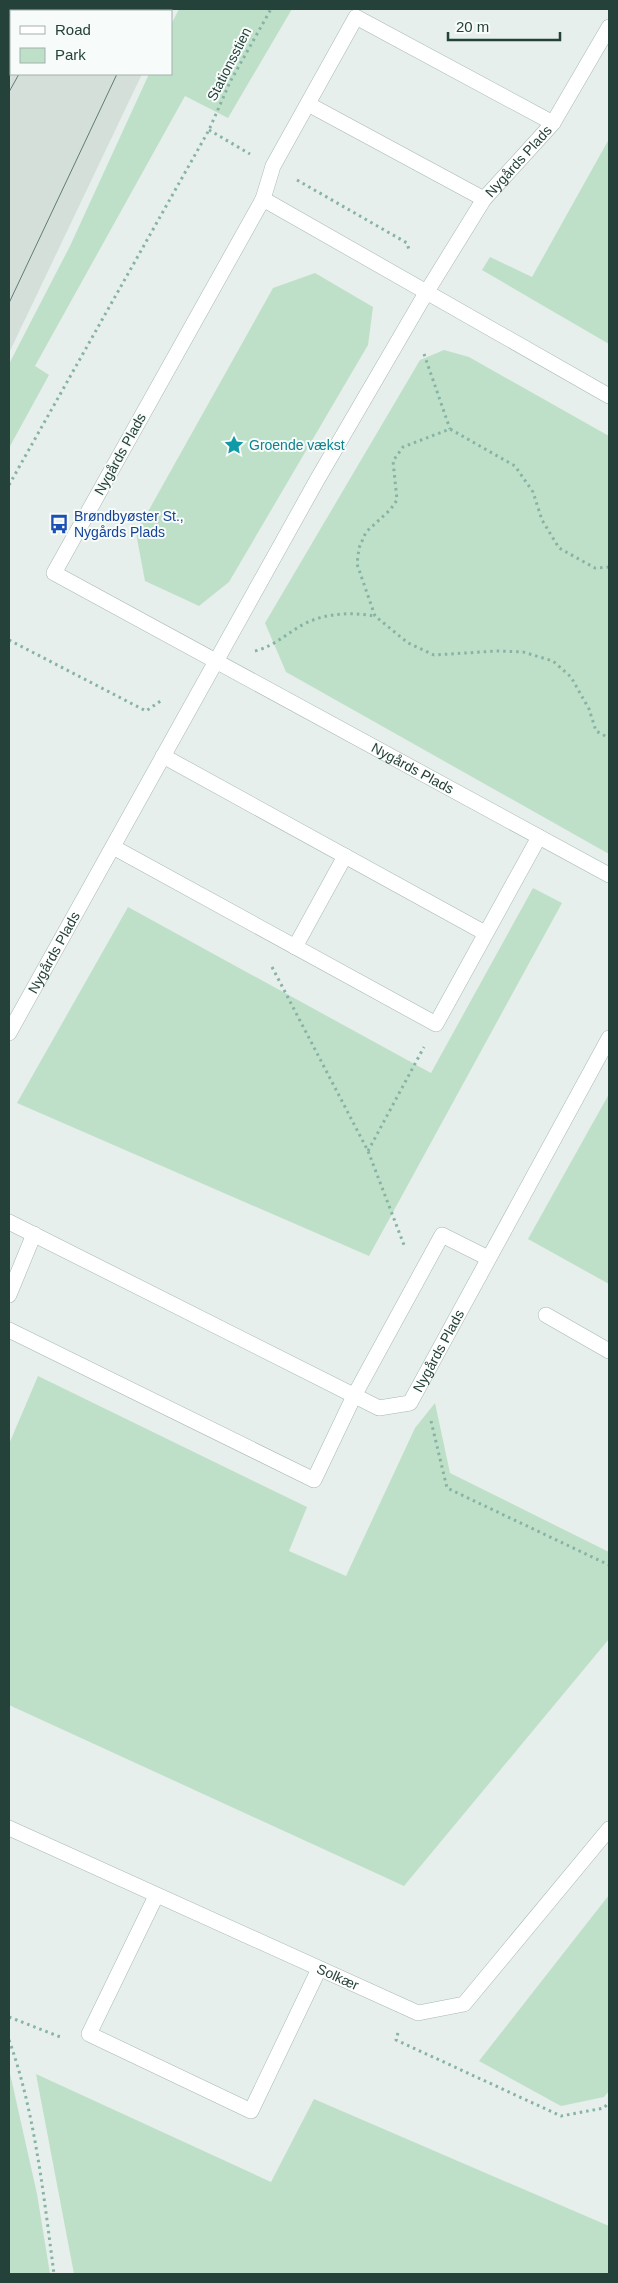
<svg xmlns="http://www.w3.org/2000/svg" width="618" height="2283" font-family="Arial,sans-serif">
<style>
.built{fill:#d4dfda}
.green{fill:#bfe0c8}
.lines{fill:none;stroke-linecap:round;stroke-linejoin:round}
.service-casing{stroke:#a8b8b2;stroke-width:16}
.minor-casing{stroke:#a8b8b2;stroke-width:16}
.path{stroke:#86b3a5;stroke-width:3;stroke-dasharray:2.5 4;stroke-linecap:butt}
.service{stroke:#fff;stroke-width:15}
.minor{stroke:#fff;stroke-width:15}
.tram{stroke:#5f7d75;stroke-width:1}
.rail{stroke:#5f7d75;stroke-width:4;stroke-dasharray:10 5;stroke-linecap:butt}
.labels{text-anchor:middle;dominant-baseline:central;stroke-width:4;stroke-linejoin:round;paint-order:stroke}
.street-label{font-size:14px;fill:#24423a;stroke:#f7fbf9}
.culture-label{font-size:14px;fill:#0d838f;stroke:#f7fbf9;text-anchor:start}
.transit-label{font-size:14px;fill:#164399;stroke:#f7fbf9;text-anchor:start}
</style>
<rect width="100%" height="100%" fill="#e6efeb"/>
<path class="built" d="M9 9H172L171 11H11V74H142L9 353Z"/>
<g class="green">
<path d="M179 9H292L228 118 185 96 35 366 49 375 9 448V364L70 246 149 74H171V25Z"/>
<path d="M609 139V344L482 270 490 257 532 277Z"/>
<path d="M315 273 373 307 368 345 229 582 199 606 145 581 136 533 273 288Z"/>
<path d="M444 350 469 357 609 436V854L286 672 265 623 420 360Z"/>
<path d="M533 888 562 903 369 1256 17 1103 128 907 431 1073Z"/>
<path d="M609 1094V1284L528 1239Z"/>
<path d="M38 1376 307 1507 289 1551 346 1576 415 1428 435 1403 450 1473 609 1552V1639L404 1886 9 1705V1444Z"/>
<path d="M609 1895V2091L604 2097 561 2106 479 2061Z"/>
<path d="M9 2069 37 2194 50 2274H9Z"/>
<path d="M36 2074 271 2182 314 2099 609 2226V2274H74Z"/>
</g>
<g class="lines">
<defs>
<g id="service">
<path d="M308 104 484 199"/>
<path d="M263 199 273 166 356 17 553 123"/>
<path d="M163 756 485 933"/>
<path d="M113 847 436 1024 539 837"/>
<path d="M295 947 345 856"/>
<path d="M9 1295 34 1234"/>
<path d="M546 1315 609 1351"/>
<path d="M9 1330 314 1480 354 1396 442 1235 488 1258"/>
<path d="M156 1896 89 2034 251 2111 319 1969"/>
</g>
<g id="minor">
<path id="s1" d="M609 396 263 199 54 573 609 875"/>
<path id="s2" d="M9 1033 317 480 426 293 484 199 553 123 609 27"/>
<path id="s3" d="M9 1222 379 1408 410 1403 609 1038"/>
<path id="s4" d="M9 1828 418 2013 464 2004 609 1829"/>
</g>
</defs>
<use href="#service" class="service-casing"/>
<use href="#minor" class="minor-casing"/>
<g class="path">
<path d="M209 130 250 154"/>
<path d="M297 180 407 243 409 250"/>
<path d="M424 354 450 429"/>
<path d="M9 485 209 130 230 82 271 9"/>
<path d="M609 567 595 568 559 548 542 520 533 492 515 466 450 429 403 447 393 461 397 500 390 510 366 532 359 548 357 564 375 616 408 643 434 655 496 651 523 652 553 661 571 677 589 709 596 731 609 738"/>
<path d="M9 640 146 711 162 700"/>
<path d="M255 651C275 646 288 632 306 623 327 613 352 612 374 616"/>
<path d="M272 967 368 1151 404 1245"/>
<path d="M368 1151 424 1047"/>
<path d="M431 1421 447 1488 609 1565"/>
<path d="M9 2017 63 2038"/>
<path d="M398 2033 396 2040 561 2116 604 2108 609 2102"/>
<path d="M9 2040C35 2112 44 2198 54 2274"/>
</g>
<use href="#service" class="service"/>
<use href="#minor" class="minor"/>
<g class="tram">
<path d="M54 11 56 9"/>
<path d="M145 11 146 9"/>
<path d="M9 92 19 74"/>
<path d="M9 303 117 74"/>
</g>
<g class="rail">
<path d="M19 11 21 9"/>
<path d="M9 30 11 26"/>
</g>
</g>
<defs>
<symbol id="sight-bare" viewBox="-9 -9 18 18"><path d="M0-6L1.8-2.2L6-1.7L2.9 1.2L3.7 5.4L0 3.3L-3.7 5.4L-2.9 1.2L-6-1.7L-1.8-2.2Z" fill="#0f9aa8" stroke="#f7fbf9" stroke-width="2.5" paint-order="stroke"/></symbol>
<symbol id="bus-bare" viewBox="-9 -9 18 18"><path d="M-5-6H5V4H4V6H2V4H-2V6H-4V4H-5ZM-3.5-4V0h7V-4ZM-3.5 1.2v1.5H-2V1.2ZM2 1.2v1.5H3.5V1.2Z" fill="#1a4fb4" stroke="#f7fbf9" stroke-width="2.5" paint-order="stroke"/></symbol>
</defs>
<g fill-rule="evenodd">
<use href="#sight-bare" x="220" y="431" width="28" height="28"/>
<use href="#bus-bare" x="45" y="510" width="28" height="28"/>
</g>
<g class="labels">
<g class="street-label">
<text transform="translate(229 64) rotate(-63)">Stationsstien</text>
<text stroke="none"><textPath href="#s2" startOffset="1011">Nygårds Plads</textPath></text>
<text transform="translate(120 454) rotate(-61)">Nygårds Plads</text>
<text stroke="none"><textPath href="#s1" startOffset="1235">Nygårds Plads</textPath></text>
<text stroke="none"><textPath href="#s2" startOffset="92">Nygårds Plads</textPath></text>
<text stroke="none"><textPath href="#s3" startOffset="505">Nygårds Plads</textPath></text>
<text stroke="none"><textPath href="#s4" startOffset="361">Solkær</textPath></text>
</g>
<g class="culture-label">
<text x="249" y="445">Groende vækst</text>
</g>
<g class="transit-label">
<text x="74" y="516">Brøndbyøster St.,<tspan x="74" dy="16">Nygårds Plads</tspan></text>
</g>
</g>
<rect width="618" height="2283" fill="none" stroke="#24423a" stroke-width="20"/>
<rect x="10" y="10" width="162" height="65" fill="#f7fbf9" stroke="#a3b1ad"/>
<rect x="20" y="26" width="25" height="8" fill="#ffffff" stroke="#a3b1ad"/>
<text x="55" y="35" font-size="15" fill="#24423a">Road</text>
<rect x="20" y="48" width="25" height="15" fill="#bfe0c8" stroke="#a3b1ad"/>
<text x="55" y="60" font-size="15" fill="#24423a">Park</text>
<path d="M448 32v8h112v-8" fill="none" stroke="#24423a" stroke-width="2.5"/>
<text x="456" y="32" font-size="15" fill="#24423a" stroke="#f7fbf9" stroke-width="4" paint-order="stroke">20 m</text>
</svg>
